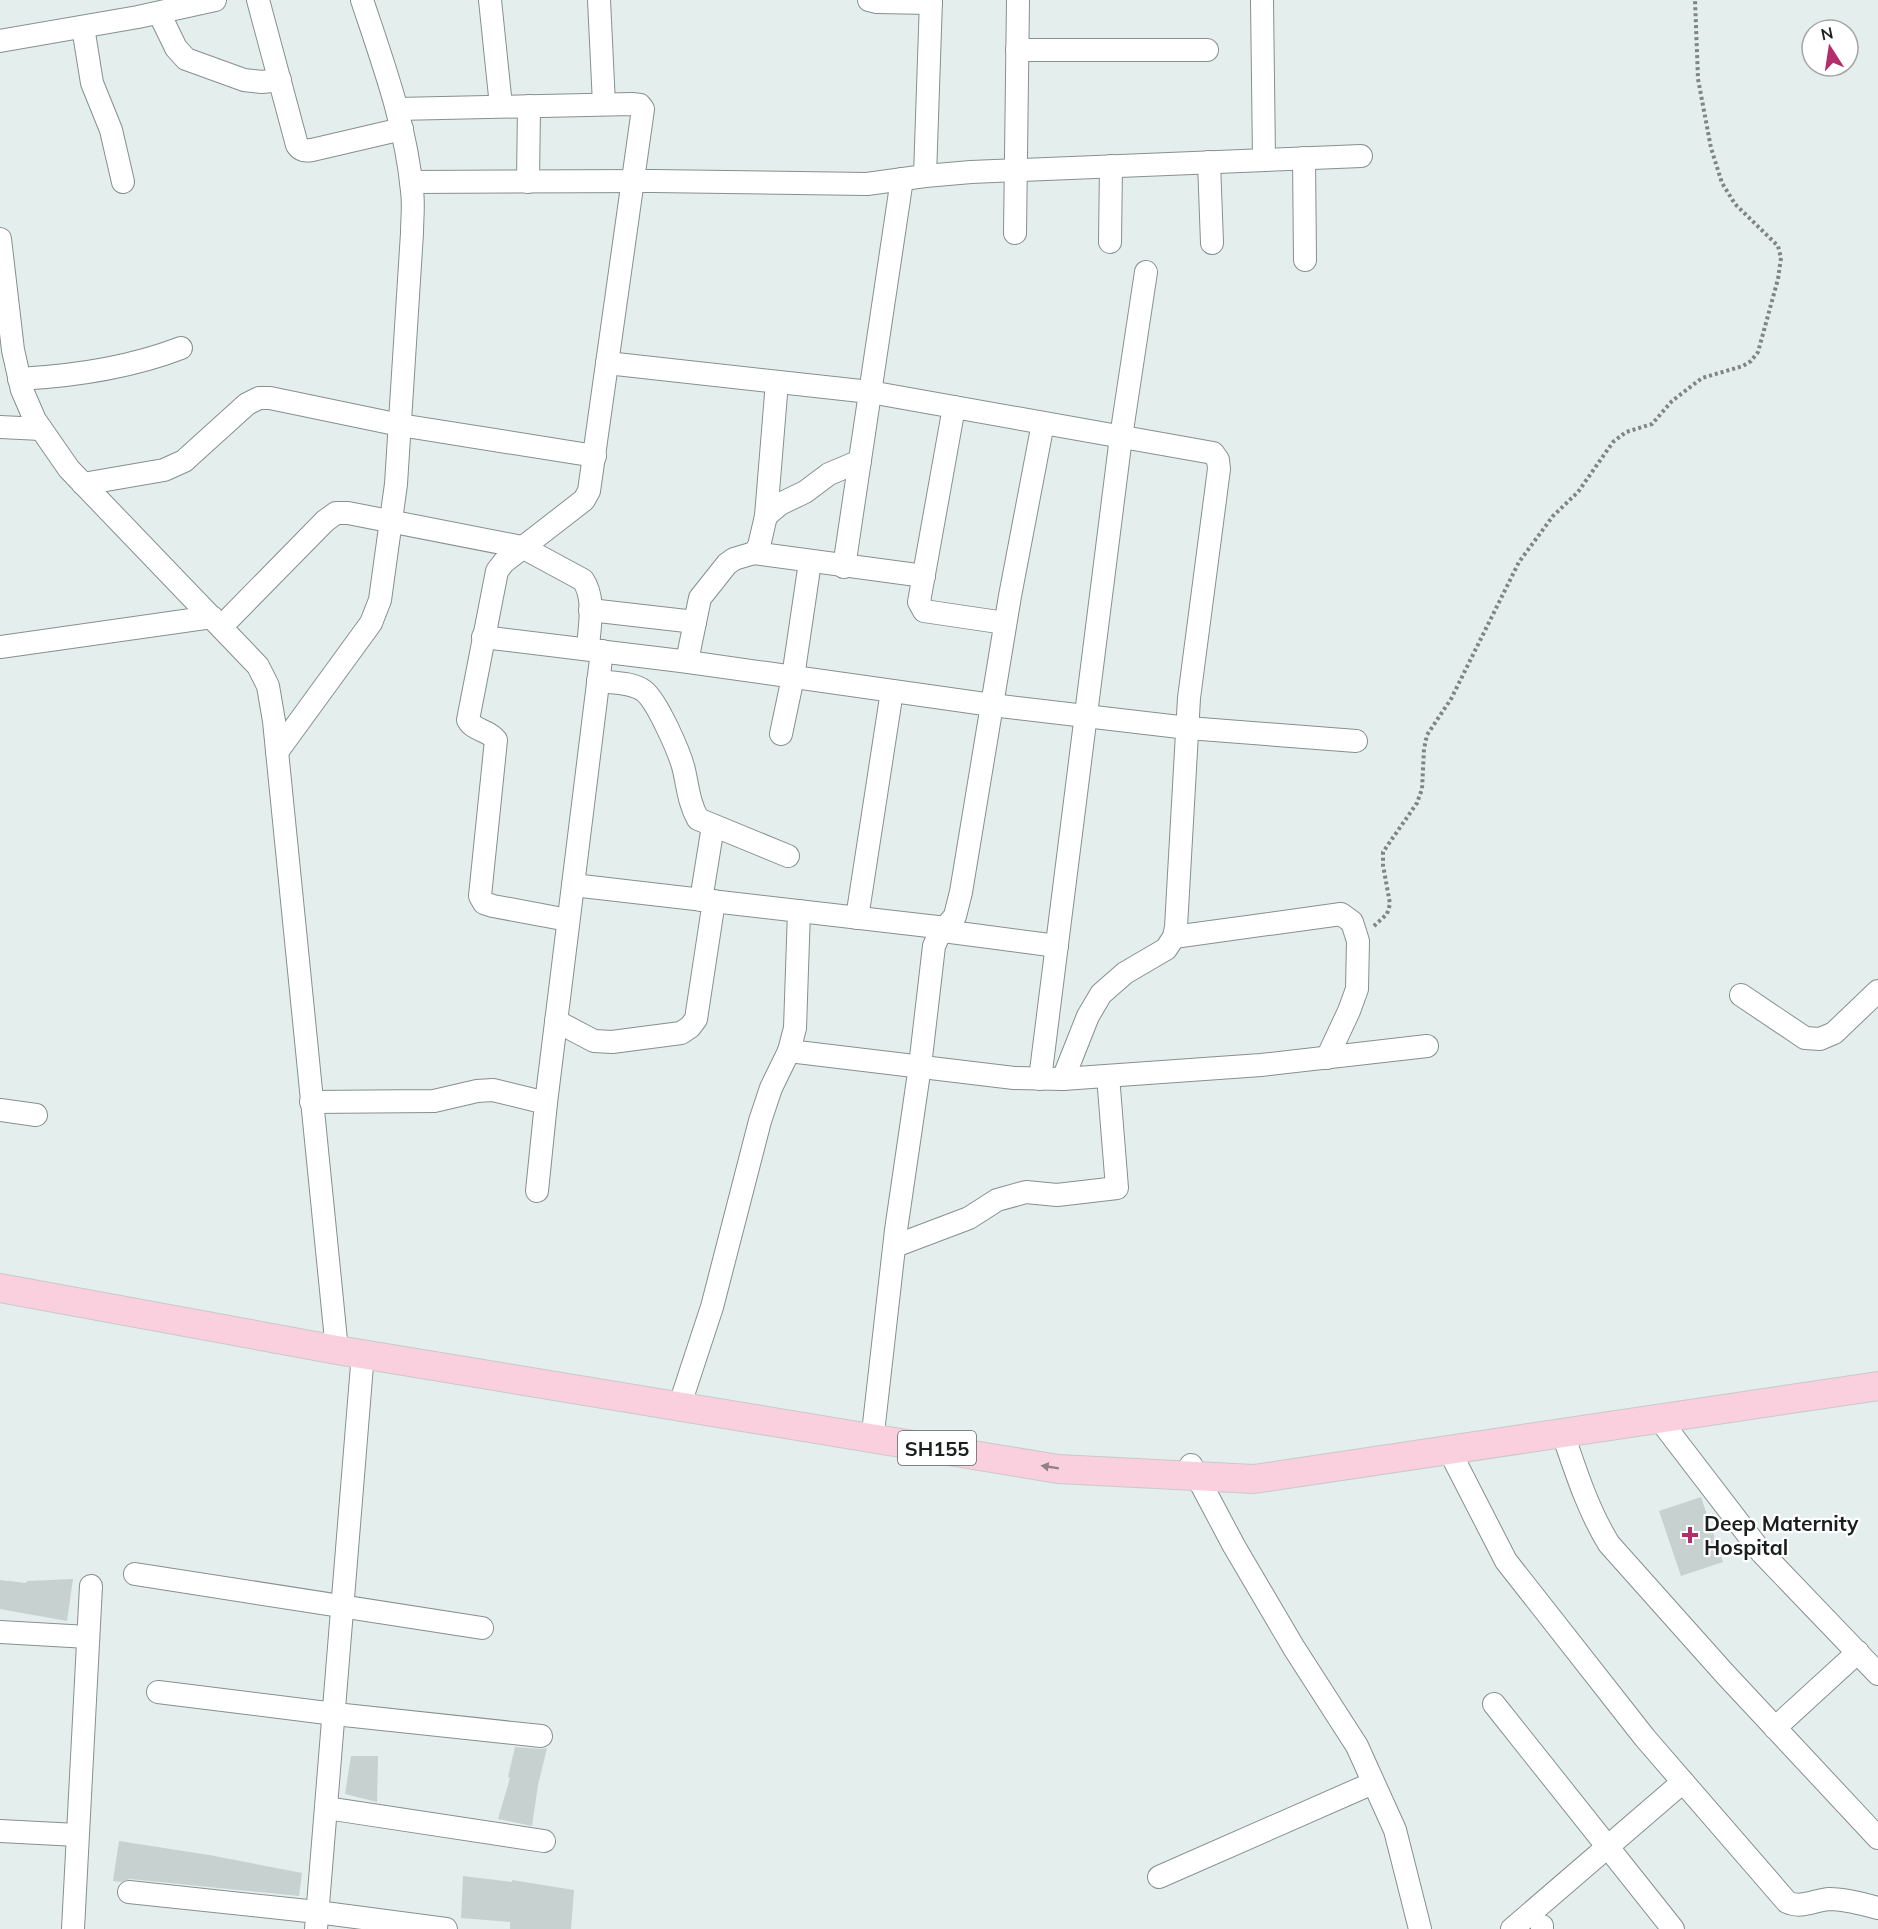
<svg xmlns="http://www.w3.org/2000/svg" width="1878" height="1929" font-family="Mulish,sans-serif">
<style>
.building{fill:#c7d2d0}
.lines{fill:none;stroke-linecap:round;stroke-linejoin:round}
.minor-casing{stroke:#86908e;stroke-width:24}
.major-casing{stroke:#c9c9c9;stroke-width:30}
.path{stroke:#7f8584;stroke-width:4;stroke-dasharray:3 3;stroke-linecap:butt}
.minor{stroke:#fff;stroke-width:22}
.major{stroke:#fad0de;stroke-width:28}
.oneway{fill:#968088}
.poi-dot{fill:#b52c6d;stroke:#fff;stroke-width:2}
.labels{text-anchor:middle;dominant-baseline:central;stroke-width:4.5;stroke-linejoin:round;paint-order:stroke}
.shield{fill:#fff;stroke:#606262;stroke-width:1.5}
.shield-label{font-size:20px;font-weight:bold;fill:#1c1f1f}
.poi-label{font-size:21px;font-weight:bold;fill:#1c1f1f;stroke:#fff;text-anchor:start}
</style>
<rect width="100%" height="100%" fill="#e4eeec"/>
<g class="building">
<path d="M1701 1497 1723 1562 1681 1576 1659 1511Z"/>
<path d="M73 1579 67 1621 0 1609V1580L26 1583 27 1581Z"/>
<path d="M515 1747 540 1749 547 1748 538 1785 532 1826 498 1819 510 1778 508 1777Z"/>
<path d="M351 1756H378L377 1802 345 1794Z"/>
<path d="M119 1841 209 1855 302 1873 299 1896 130 1879 121 1882 113 1881Z"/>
<path d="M463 1876 512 1882V1880L574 1890 571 1929H510V1922L461 1918Z"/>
</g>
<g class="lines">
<defs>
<g id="minor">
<path d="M258 0 297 145C301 151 305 151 312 150L402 129"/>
<path d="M490 0 501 106"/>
<path d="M599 0 604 104"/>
<path d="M869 0 877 2 931 3"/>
<path d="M1262 0 1264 160"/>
<path d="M159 13 176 48 186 59 244 80 262 82 280 80"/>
<path d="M83 27 92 83 111 130 123 182"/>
<path d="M0 41 138 17 215 0"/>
<path d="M1017 50H1207"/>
<path d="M397 109 632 104 640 105 643 109 589 491 584 500 504 562 497 571 468 720C474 731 489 730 496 740L480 896 484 903 493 906 568 920"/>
<path d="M1304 158 1305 260"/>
<path d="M1209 162 1212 243"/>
<path d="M925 176 931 0"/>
<path d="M411 182 653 181 867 184 925 176 971 172 1361 156"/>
<path d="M528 182 529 106"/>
<path d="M1015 233 1018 0"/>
<path d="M0 239 13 350 22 390 35 420 69 469 258 666 268 686 274 721 337 1350"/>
<path d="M1110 242 1111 166"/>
<path d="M607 363 870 392 1213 453 1218 460 1219 469 1189 698 1176 927 1174 937 1166 949 1125 973 1101 994 1088 1016 1063 1079"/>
<path d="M19 379C75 376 129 368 181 348"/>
<path d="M954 407 919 602 924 611 1005 623"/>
<path d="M0 427 41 429"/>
<path d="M83 484 164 470 184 461 247 404 259 398H270L400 425 595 456"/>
<path d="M766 516 780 504 805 492 829 474 860 461"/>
<path d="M754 553 924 576"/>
<path d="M844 567 902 179"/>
<path d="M590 610 695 622"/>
<path d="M221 627 325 521 336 513H348L522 547 583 580C596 599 589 627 588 649"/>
<path d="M483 637 681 661 992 705 1188 728 1356 741"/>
<path d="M0 647 212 617"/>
<path d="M687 661 700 598 727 564 734 559 754 553 759 546 766 516 777 382"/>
<path d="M598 681C612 683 632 682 644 691 657 701 680 753 684 770 688 788 689 803 698 819L788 856"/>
<path d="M781 734 793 677 810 562"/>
<path d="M277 752 371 623 380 600 396 484 412 233C412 219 414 205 412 191 406 125 383 63 362 0"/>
<path d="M573 885 946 928"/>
<path d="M701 900 713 826"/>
<path d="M857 918 892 691"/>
<path d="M943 931 1057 946"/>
<path d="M1174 937 1341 914 1352 922 1358 941 1357 989 1349 1011 1327 1058"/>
<path d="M1741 995 1805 1038 1820 1039 1834 1033 1878 991"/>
<path d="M556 1021 594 1041 612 1042 681 1033 690 1027 696 1019 714 901"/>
<path d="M789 1051 1014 1078 1063 1079 1261 1065 1427 1046"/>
<path d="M1040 1079 1121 437 1146 272"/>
<path d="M311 1102 434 1101 477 1091 493 1090 546 1103"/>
<path d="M0 1110 36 1115"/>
<path d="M537 1191 546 1103 602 651"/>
<path d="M895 1246 969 1218 997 1200 1026 1192 1057 1195 1117 1188 1108 1076"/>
<path d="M684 1392 712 1307 760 1121 771 1088 789 1051 795 1028 799 911"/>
<path d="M1660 1420 1762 1553 1878 1674"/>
<path d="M874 1424 896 1230 920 1066 934 946 939 935 955 916 961 892 1010 596 1043 423"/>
<path d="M1563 1434C1576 1472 1588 1510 1609 1544L1725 1674 1878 1838"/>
<path d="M1449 1450 1506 1561 1645 1738 1787 1902C1802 1909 1814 1900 1830 1899 1846 1899 1862 1904 1878 1908"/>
<path d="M1191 1465 1234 1546 1294 1648 1357 1746 1395 1830 1420 1929"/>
<path d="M135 1574 482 1628"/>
<path d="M0 1632 88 1637"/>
<path d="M158 1692 335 1714 541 1736"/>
<path d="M1494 1704 1673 1929"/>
<path d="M1775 1728 1858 1652"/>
<path d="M327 1808 544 1841"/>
<path d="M0 1831 77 1835"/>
<path d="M1159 1877 1373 1783"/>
<path d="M129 1892 317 1912 446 1929"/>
<path d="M1542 1926V1929"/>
<path d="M73 1929 91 1586"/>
<path d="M316 1929 363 1353"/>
<path d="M1512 1929 1683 1782"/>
</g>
<path id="major" d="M0 1288 337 1350 1058 1469 1254 1479 1878 1386"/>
</defs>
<use href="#minor" class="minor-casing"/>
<use href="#major" class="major-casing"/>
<path class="path" d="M1374 926 1387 914 1390 904 1383 865V852L1417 803 1422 789 1424 749 1427 735 1451 699 1519 562 1553 516 1578 492 1613 442 1626 432 1652 424 1672 401 1702 378 1743 366 1751 361 1758 352 1778 279 1781 258 1778 246 1735 204 1722 183 1711 148 1698 79 1695 0"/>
<use href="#minor" class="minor"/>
<use href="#major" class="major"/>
</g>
<defs><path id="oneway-solid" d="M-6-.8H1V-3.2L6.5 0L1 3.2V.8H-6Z" transform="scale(1.5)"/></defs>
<use class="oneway" href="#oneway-solid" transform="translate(1050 1467) rotate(-171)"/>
<path class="poi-dot" d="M1687 1526h6v6h6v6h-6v6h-6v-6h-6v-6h6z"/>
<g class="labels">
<rect class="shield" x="898" y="1431" width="78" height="34" rx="4.5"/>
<g class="shield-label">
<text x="937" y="1448">SH155</text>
</g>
<g class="poi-label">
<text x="1704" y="1523">Deep Maternity<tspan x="1704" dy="24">Hospital</tspan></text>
</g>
</g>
<g transform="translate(1830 48) rotate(348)"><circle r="28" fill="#ffffff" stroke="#a4a5a5" stroke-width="1.5"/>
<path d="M0-4.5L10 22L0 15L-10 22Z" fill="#b52c6d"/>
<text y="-9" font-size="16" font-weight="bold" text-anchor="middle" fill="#1c1f1f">N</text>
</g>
</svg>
